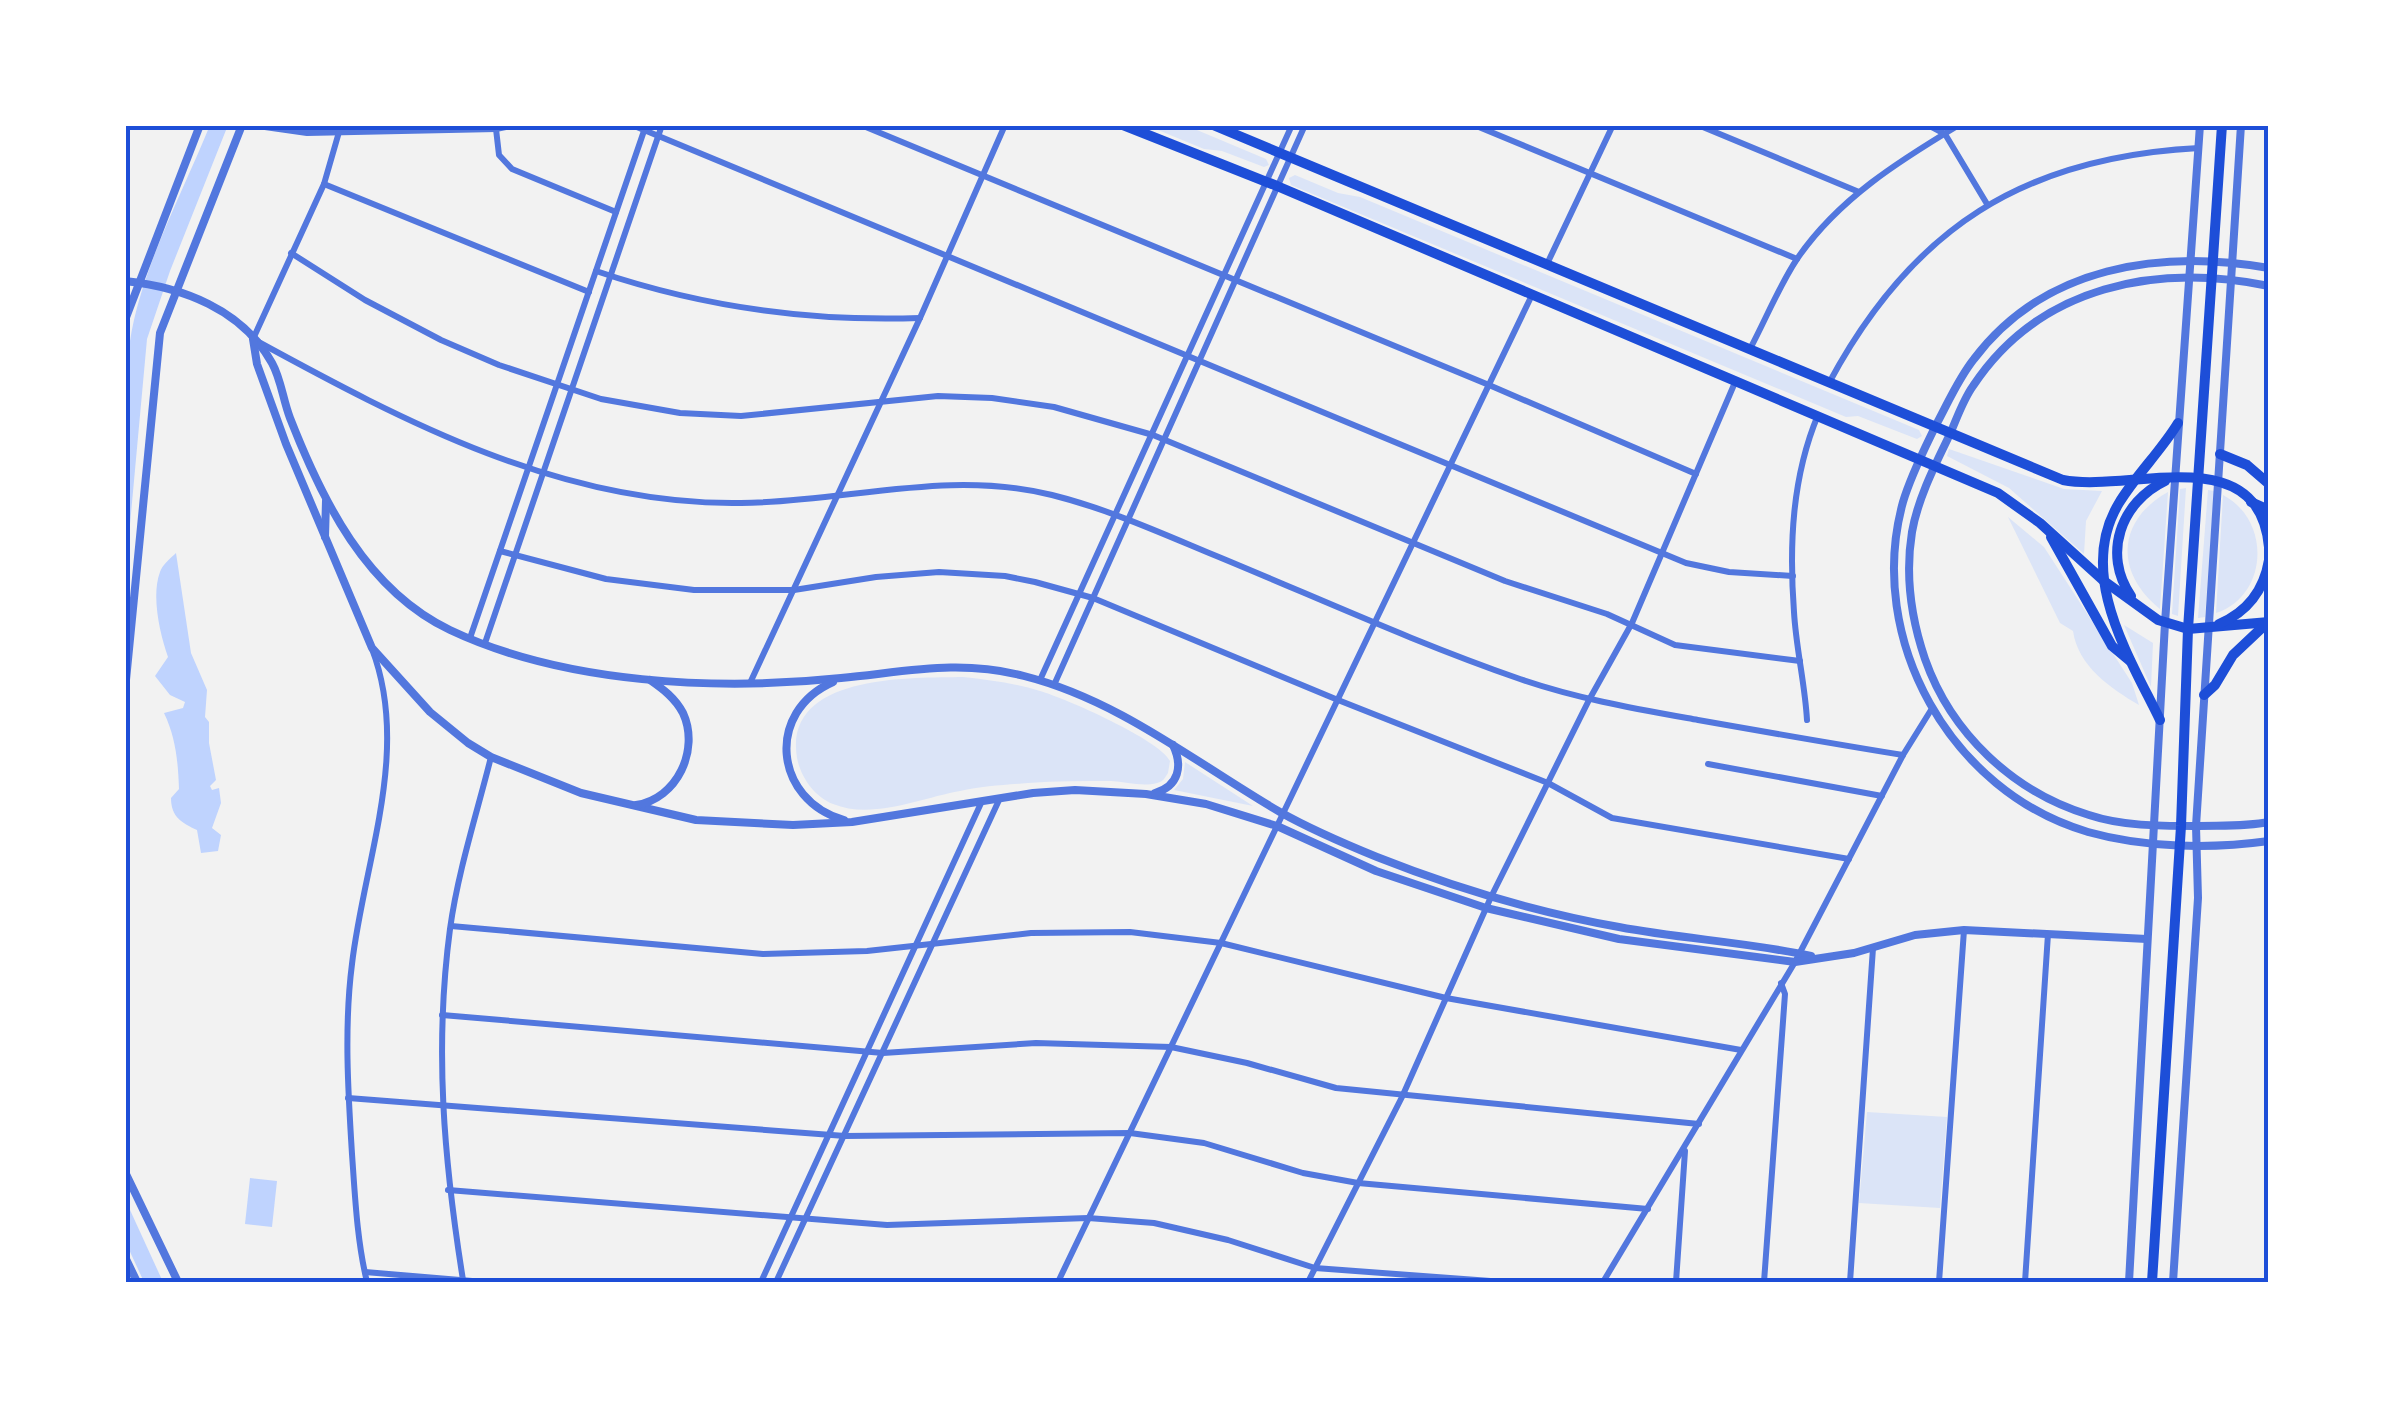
<svg xmlns="http://www.w3.org/2000/svg" width="2394" height="1407" font-family="Helvetica,sans-serif">
<style>
.green{fill:#dbe4f7}
.water{fill:#bfd3fe}
.lines{fill:none;stroke-linecap:round;stroke-linejoin:round}
.minor{stroke:#5277de;stroke-width:6}
.tertiary{stroke:#5277de;stroke-width:8}
.primary{stroke:#1d4ed8;stroke-width:10}
.neatline{fill:none;stroke:#1d4ed8;stroke-width:4}
</style>
<rect width="100%" height="100%" fill="#f2f2f2"/>
<g class="green">
<path d="M1146 125H1185L1266 159 1269 165 1264 167 1222 151 1204 149Z"/>
<path d="M1295 175 1338 193 1360 197 1919 430 1922 436 1917 439 1858 416 1846 417 1291 185 1289 178Z"/>
<path d="M1949 449 2064 489 2102 491 2086 521 2084 554 2009 488 1947 456Z"/>
<path d="M2186 488 2178 616 2172 614 2180 489Z"/>
<path d="M2208 490 2214 491 2205 617 2198 618Z"/>
<path d="M2168 492 2160 609C2115 573 2116 521 2168 492Z"/>
<path d="M2223 495C2271 520 2269 595 2216 613Z"/>
<path d="M2008 517 2044 547 2132 683 2139 705C2110 688 2078 666 2073 631L2060 623Z"/>
<path d="M2124 625 2153 643 2151 687Z"/>
<path d="M963 677C989 680 1015 683 1040 691 1065 698 1160 740 1170 761L1168 773C1164 779 1164 781 1157 783 1143 787 1126 782 1111 781 1083 781 1056 781 1028 783 1005 785 982 786 960 791 921 798 872 820 833 804 815 797 801 778 797 758 783 674 909 678 963 677Z"/>
<path d="M1185 762 1253 806 1174 790 1183 779Z"/>
<path d="M1867 1112 1947 1117 1940 1208 1859 1203Z"/>
</g>
<g class="water">
<path d="M210 125H228L170 271 147 339 125 579C125 500 119 419 130 341 141 269 183 192 210 125Z"/>
<path d="M176 553 191 653 207 690 205 717 209 722V743L216 780 210 786 212 790 219 788 221 803 212 828 221 835 218 851 201 853 197 830C182 823 171 817 171 798L179 789C178 762 176 738 164 713L183 708 185 702 170 695 155 676 168 657C160 634 151 596 160 572 162 565 171 558 176 553Z"/>
<path d="M250 1178 277 1181 272 1227 245 1224Z"/>
<path d="M125 1199 163 1282H144L125 1241Z"/>
</g>
<g class="lines">
<g class="minor">
<path d="M250 125 307 133 496 129 516 125"/>
<path d="M632 125 1686 563 1729 572 1793 576"/>
<path d="M861 125 1489 385 1696 474"/>
<path d="M1474 125 1797 259"/>
<path d="M1698 125 1859 192"/>
<path d="M1928 125 1945 134 1987 204"/>
<path d="M496 129 499 155 512 169 616 212"/>
<path d="M339 132 324 184 253 339C405 422 563 506 741 503 846 502 947 469 1052 495 1108 509 1161 533 1214 555 1316 597 1416 643 1520 679 1578 699 1637 709 1698 720 1766 732 1834 744 1903 755"/>
<path d="M324 184 589 292"/>
<path d="M291 253 365 300 441 340 499 365 601 399 680 413 741 416 938 396 992 398 1054 407 1153 435 1505 581 1607 614 1675 645 1800 661"/>
<path d="M1547 264 1613 125"/>
<path d="M596 271C702 307 809 322 920 318"/>
<path d="M1750 349C1766 319 1779 286 1797 259 1838 199 1899 161 1959 125"/>
<path d="M1829 383C1912 228 2024 157 2199 148"/>
<path d="M500 551 606 579 694 590H794L876 577 939 572 1005 576 1035 582 1093 598 1338 700 1548 783 1612 818 1849 859"/>
<path d="M470 638 646 125"/>
<path d="M485 643 662 125"/>
<path d="M1040 680 1292 125"/>
<path d="M750 683 920 318 1005 125"/>
<path d="M1054 685 1305 125"/>
<path d="M1807 720C1805 684 1796 648 1794 612 1789 545 1792 477 1818 415"/>
<path d="M1708 764 1882 796"/>
<path d="M451 926 763 954 867 951 1031 933 1130 932 1221 943 1446 998 1741 1050"/>
<path d="M442 1015 883 1053 1036 1043 1171 1047 1247 1063 1336 1088 1699 1124"/>
<path d="M348 1098 845 1136 1130 1133 1204 1143 1303 1173 1358 1183 1648 1209"/>
<path d="M448 1190 887 1225 1088 1218 1154 1223 1228 1240 1315 1268 1504 1282"/>
<path d="M365 1272 484 1282"/>
<path d="M463 1280C444 1161 434 1049 450 929 458 871 477 813 491 757"/>
<path d="M367 1282C357 1241 355 1196 352 1154 348 1091 344 1026 352 964 364 861 411 751 372 649"/>
<path d="M761 1282 982 801"/>
<path d="M776 1282 1000 798"/>
<path d="M1058 1282 1532 295"/>
<path d="M1308 1282 1402 1097 1491 897 1589 700 1632 623 1736 380"/>
<path d="M1603 1282 1795 962 1903 755 1931 710"/>
<path d="M1676 1282 1685 1151"/>
<path d="M1764 1282 1785 994 1781 983"/>
<path d="M1850 1282 1873 948"/>
<path d="M1939 1282 1964 930"/>
<path d="M2025 1282 2048 934"/>
<path d="M2267 1282 2269 1248"/>
</g>
<g class="tertiary">
<path d="M2269 268C2160 249 2044 266 1974 359 1958 379 1948 403 1936 425 1924 450 1911 475 1903 502 1865 639 1951 792 2088 832 2145 848 2211 849 2269 841"/>
<path d="M125 281C182 287 242 309 272 363 281 379 283 400 290 418 322 500 366 590 450 630 564 684 718 691 841 678 905 672 959 659 1024 676 1119 700 1196 763 1280 812 1310 829 1345 844 1377 857 1455 888 1536 912 1619 927 1682 939 1748 942 1811 956"/>
<path d="M2269 286C2157 263 2040 285 1973 386 1963 400 1957 418 1950 434 1935 465 1918 498 1912 532 1905 575 1911 618 1925 659 1951 733 2013 792 2089 815 2122 826 2159 826 2194 826 2219 825 2244 827 2269 822"/>
<path d="M125 320 200 125"/>
<path d="M253 339 257 364 286 444 372 648 430 712 468 743 491 757 581 793 696 820 793 825 852 822 1033 793 1075 790 1146 794 1206 804 1277 826 1376 871 1486 908 1619 939 1795 962 1854 953 1915 935 1964 930 2147 939"/>
<path d="M325 537 326 501"/>
<path d="M833 682C765 712 774 800 844 820"/>
<path d="M125 690 160 333 242 125"/>
<path d="M1155 793C1179 786 1183 766 1173 745"/>
<path d="M636 805C677 799 700 750 683 713 675 698 663 689 650 680"/>
<path d="M125 1172 178 1282"/>
<path d="M125 1257 137 1282"/>
<path d="M2129 1282 2165 623 2200 125"/>
<path d="M2173 1282 2198 898 2196 826 2241 125"/>
</g>
<g class="primary">
<path d="M1123 125 1277 186 1998 493 2040 523 2104 581 2158 620 2188 629 2269 622"/>
<path d="M1213 125 2063 480C2130 493 2259 438 2269 547"/>
<path d="M2220 454 2247 465 2269 484"/>
<path d="M2251 502 2269 510"/>
<path d="M2051 537 2112 646 2130 661"/>
<path d="M2131 596C2102 554 2121 502 2165 481"/>
<path d="M2219 624C2247 612 2264 590 2269 560"/>
<path d="M2204 695 2215 685 2233 655 2268 622"/>
<path d="M2160 720C2129 656 2076 574 2119 503 2136 475 2161 451 2178 423"/>
<path d="M2152 1282 2181 826 2188 629 2222 125"/>
</g>
</g>
<rect width="2394" height="1407" fill="none" stroke="#ffffff" stroke-width="255"/>
<rect x="128" y="128" width="2138" height="1152" class="neatline"/>
</svg>
